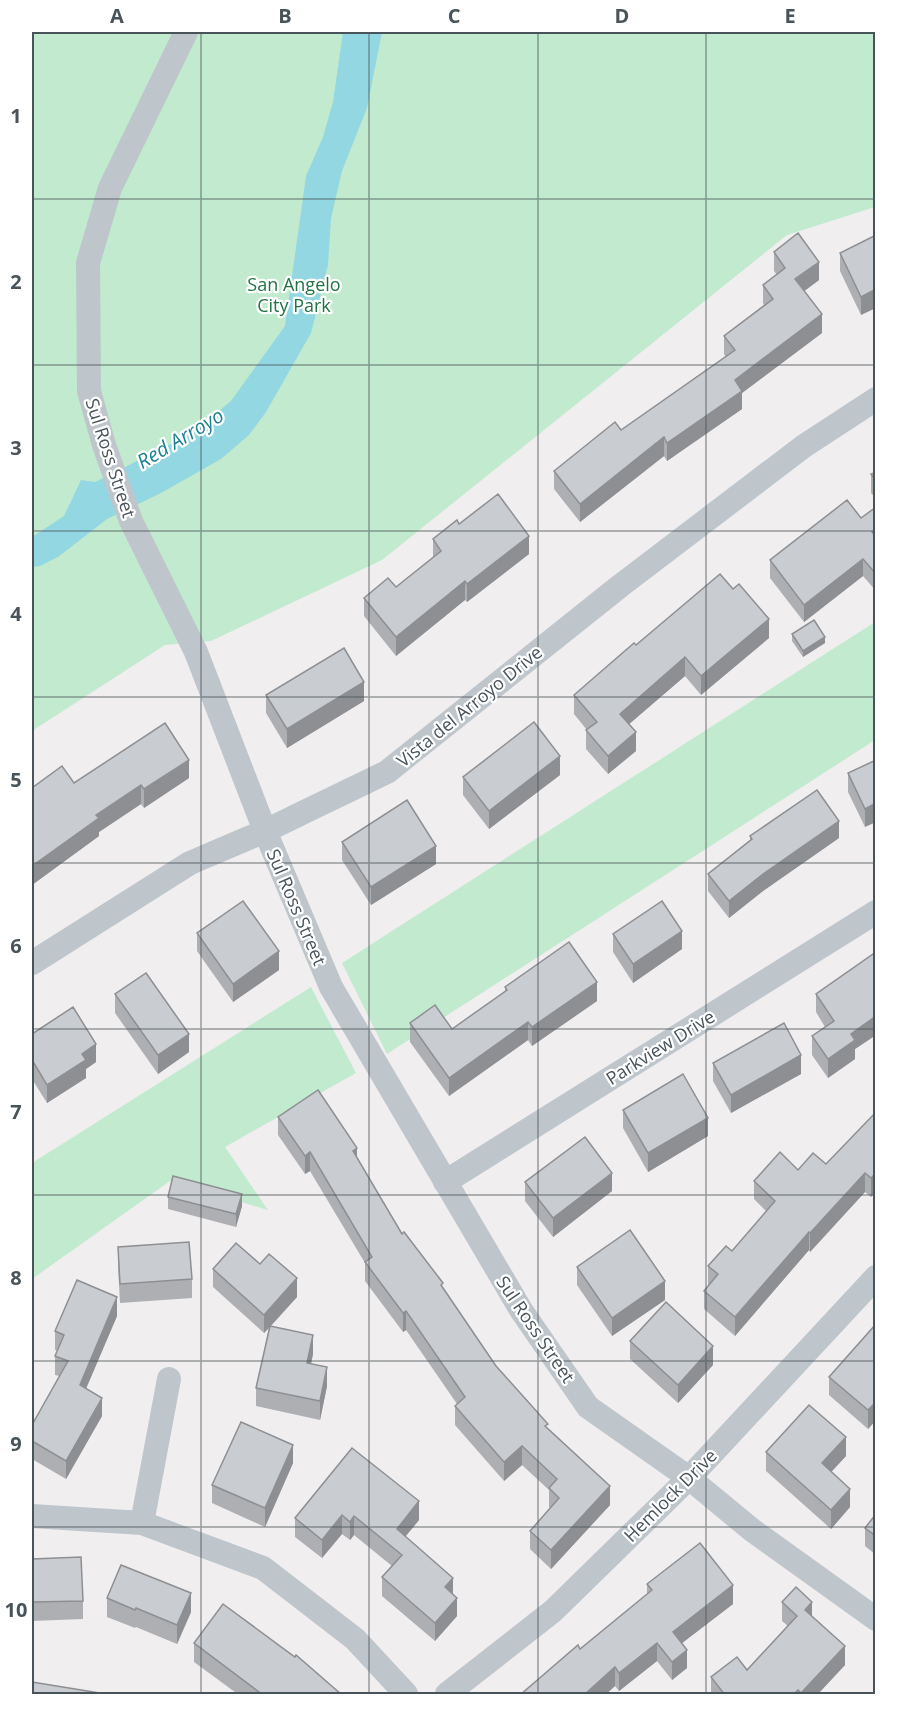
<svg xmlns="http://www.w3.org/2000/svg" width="907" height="1726" font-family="'Open Sans',sans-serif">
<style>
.green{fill:#c1eace}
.water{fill:#93d7e2}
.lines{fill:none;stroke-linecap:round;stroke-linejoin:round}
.minor{stroke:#bec6cc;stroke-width:24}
.wall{fill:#adafb3}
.shaded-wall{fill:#8d8f92}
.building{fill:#c9ccd0;stroke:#8d8f92;stroke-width:1.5}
.grid{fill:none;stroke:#48535a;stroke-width:1.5;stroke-opacity:0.55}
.labels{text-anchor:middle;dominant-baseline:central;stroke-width:4.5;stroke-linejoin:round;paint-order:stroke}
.park-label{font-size:18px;fill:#217344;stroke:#fff}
.street-label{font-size:18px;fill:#48535a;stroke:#fff}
.water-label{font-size:20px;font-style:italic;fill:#1a8293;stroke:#fff}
.neatline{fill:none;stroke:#48535a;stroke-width:2}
.grid-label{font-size:20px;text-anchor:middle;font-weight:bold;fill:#48535a}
</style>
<rect width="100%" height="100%" fill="#f1eeef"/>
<g class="green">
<path d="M32 32H875V207L787 235 382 560 211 641 165 645 32 731Z"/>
<path d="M875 622V740L387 1054 342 963Z"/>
<path d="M311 987 356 1073 225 1147 268 1210 170 1181 32 1279V1163Z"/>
</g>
<path class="water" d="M343 32H382L367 108 342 171 331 218 328 265 311 333 266 412 249 435 221 459 161 493 107 519 58 557 40 566 32 567V537L64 516 81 480 95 482 191 434 231 401 285 326 306 176 323 137 333 102Z"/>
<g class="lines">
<g class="minor">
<path d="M186 32 110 188 88 263 89 391 104 445 131 521 196 652 265 831 331 987 521 1310 588 1407 689 1478 752 1530 876 1619"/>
<path d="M32 963 190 863 265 831 387 772 620 586 804 446 876 399"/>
<path d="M445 1182 876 912"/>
<path d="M32 1516 142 1523 263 1568 355 1639 406 1694"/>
<path d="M142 1523 169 1379"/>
<path d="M447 1694 553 1611 689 1478 876 1277"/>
</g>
</g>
<g class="wall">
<path d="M876 235 861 315 840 271V253Z"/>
<path d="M774 252 819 280 804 291 822 333 742 393V409L667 461 664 456 580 522 554 489V471L621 430 726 357 724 354V336L764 305 763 303V285L777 275 774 271Z"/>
<path d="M876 472V499L871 493V474Z"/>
<path d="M876 507V591L863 576 804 622 770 578V560L861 518Z"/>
<path d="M459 524 529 554 467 602 465 600 396 656 364 616V598L396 587 433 558V539Z"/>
<path d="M792 634 825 643 803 657 792 641Z"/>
<path d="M769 638 701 695 685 676 629 724 636 751 608 774 586 749V730H587L574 714V695L636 645Z"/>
<path d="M266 695 364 701 287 748 266 713Z"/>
<path d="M876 760 865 827 848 792V773Z"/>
<path d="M560 775 489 829 463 795V777Z"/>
<path d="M189 778 144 808 141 804 99 832V836L32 885V788L74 783Z"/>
<path d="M750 836 839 838 763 891 729 918 708 891V874L750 840Z"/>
<path d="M342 842 436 864 371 905 342 860Z"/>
<path d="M197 933 279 970 233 1002 197 951Z"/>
<path d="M613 934 682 949 633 983 613 952Z"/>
<path d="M876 952V1035L855 1049V1059L828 1078 812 1055V1036L825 1027 816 1012V994Z"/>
<path d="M505 987 597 1001 532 1046 528 1040 449 1096 410 1042V1023L452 1029 505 992Z"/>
<path d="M115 994 189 1052 158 1074 115 1013Z"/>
<path d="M32 1034 96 1062 86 1069V1078L47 1103 32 1079Z"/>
<path d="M713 1063 801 1074 731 1113 713 1081Z"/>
<path d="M623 1110 708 1136 648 1172 623 1128Z"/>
<path d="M876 1112 871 1197 865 1192 810 1252 809 1250 735 1336 704 1309V1291L709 1285 708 1284V1266L732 1251 766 1211 754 1199V1181L798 1170 826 1164Z"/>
<path d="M278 1117 357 1157 402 1234 443 1288 496 1366 610 1505 551 1569 530 1549V1531L550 1508 549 1507V1490L522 1465 504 1481 455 1425V1406L457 1404 406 1330 403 1332 365 1281V1263L310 1171 305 1174 278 1135Z"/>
<path d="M525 1182 612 1191 553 1237 525 1201Z"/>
<path d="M168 1197 242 1206 236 1227 168 1209Z"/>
<path d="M118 1247 192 1279V1298L120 1303 118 1266Z"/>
<path d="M577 1267 665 1300 612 1336 577 1285Z"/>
<path d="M213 1269 297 1297 271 1326 313 1354 311 1364 327 1386 320 1420 256 1406V1388L269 1328 264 1333 213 1287Z"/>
<path d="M117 1316 86 1388 102 1416 66 1479 32 1459V1425L59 1376 55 1375V1356L58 1351 55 1350V1331Z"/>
<path d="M876 1324V1420L868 1429 829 1395V1377Z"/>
<path d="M630 1341 713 1365 678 1403 630 1359Z"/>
<path d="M352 1448 419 1520 405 1536 453 1594 457 1616 435 1641 382 1596V1577L392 1566 354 1535 350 1540 342 1534 322 1558 295 1537V1518Z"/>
<path d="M766 1452 846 1456 831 1472 850 1507 831 1529 766 1471Z"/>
<path d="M293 1463 265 1527 212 1503V1485Z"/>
<path d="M876 1514V1555L865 1546V1528Z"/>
<path d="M32 1559 83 1601V1619L32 1621Z"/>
<path d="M647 1584 733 1604 682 1643 687 1668 672 1680 657 1661 619 1691 615 1686 605 1695H520L580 1649 647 1594Z"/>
<path d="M107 1598 191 1612 177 1644 136 1627 135 1628 107 1617Z"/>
<path d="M782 1602 812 1617 845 1665 817 1695H711V1677L747 1670 788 1626 782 1621Z"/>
<path d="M194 1643 342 1695H239L194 1662Z"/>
</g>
<g class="shaded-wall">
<path d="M819 262V280L795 298V279Z"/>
<path d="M876 289V308L861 315V297Z"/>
<path d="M822 314V333L742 393V409L667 461V443L735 380Z"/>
<path d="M664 437V456L580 522V504Z"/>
<path d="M529 536V554L467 602V584Z"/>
<path d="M863 559V576L804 622V605Z"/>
<path d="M465 581V600L396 656V637Z"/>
<path d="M769 619V638L701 695V676Z"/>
<path d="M825 637V643L803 657V651Z"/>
<path d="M685 657V676L620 732V714Z"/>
<path d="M364 682V701L287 748V729Z"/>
<path d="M636 732V751L608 774V756Z"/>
<path d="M560 756V775L489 829V811Z"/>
<path d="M189 760V778L144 808V789Z"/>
<path d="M141 785V804L99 832V836L32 885V866L96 815Z"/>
<path d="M876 803V822L865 827V809Z"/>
<path d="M839 821V838L763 891 729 918V901L763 874Z"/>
<path d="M436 846V864L371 905V887Z"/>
<path d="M682 931V949L633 983V964Z"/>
<path d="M279 951V970L233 1002V984Z"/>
<path d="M597 982V1001L532 1046V1027Z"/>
<path d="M876 1016V1035L855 1049V1059L828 1078V1059L851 1034Z"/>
<path d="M528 1022V1040L449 1096V1078Z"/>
<path d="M189 1034V1052L158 1074V1055Z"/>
<path d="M96 1044V1062L86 1069V1078L47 1103V1085L82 1054Z"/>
<path d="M801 1055V1074L731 1113V1095Z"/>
<path d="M708 1118V1136L648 1172V1153Z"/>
<path d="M357 1148V1166L353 1151Z"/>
<path d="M310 1152V1171L305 1174V1156Z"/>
<path d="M612 1173V1191L553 1237V1218Z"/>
<path d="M865 1173V1192L810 1252V1233Z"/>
<path d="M876 1173V1192L871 1197V1178Z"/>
<path d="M242 1194V1206L236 1227V1214Z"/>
<path d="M809 1232V1250L735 1336V1317Z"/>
<path d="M297 1278V1297L264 1333V1315Z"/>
<path d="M665 1281V1300L612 1336V1318Z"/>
<path d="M117 1297V1316L80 1403V1385Z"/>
<path d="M406 1311V1330L403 1332V1313Z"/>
<path d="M313 1335V1354L307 1381V1363Z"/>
<path d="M713 1346V1365L678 1403V1385Z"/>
<path d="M327 1367V1386L320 1420V1401Z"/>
<path d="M102 1398V1416L66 1479V1461Z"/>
<path d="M876 1402V1420L868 1429V1410Z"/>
<path d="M846 1437V1456L822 1482V1463Z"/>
<path d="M293 1445V1463L265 1527V1508Z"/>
<path d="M522 1446V1465L504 1481V1462Z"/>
<path d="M610 1486V1505L551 1569V1550Z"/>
<path d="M850 1489V1507L831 1529V1510Z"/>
<path d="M419 1501V1520L397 1547V1529Z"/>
<path d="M342 1515V1534L322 1558V1540Z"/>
<path d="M354 1516V1535L350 1540V1522Z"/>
<path d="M453 1578V1596L445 1587Z"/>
<path d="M733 1585V1604L673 1650V1632Z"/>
<path d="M191 1593V1612L177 1644V1625Z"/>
<path d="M457 1598V1616L435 1641V1623Z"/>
<path d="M812 1602V1621L805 1610Z"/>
<path d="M657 1643V1661L619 1691V1673Z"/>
<path d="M845 1646V1665L817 1695H801V1693Z"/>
<path d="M687 1650V1668L672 1680V1662Z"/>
<path d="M615 1667V1686L605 1695H584Z"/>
</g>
<g class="building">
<path d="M798 233 819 262 795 279 822 314 735 380 742 391 667 443 664 437 580 504 554 471 615 422 621 430 735 350 724 336 773 299 763 285 785 268 774 252Z"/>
<path d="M876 235V289L861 297 840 253Z"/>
<path d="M876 472V481L871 474Z"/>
<path d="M498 494 529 536 467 584 465 581 396 637 364 598 388 578 396 587 441 551 433 539 457 520 459 524Z"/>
<path d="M847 500 861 518 876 507V529L872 532 876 537V574L863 559 804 605 770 560Z"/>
<path d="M720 574 733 589 739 584 769 619 701 676 685 657 620 714 636 732 608 756 586 730 597 722 574 695 634 643 636 645Z"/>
<path d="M814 620 825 637 803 651 792 634Z"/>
<path d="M344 648 364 682 287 729 266 695Z"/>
<path d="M534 722 560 756 489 811 463 777Z"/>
<path d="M165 723 189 760 144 789 141 785 96 815 99 818 32 866V788L62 766 74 783Z"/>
<path d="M876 760V803L865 809 848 773Z"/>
<path d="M817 790 839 821 763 874 729 901 708 874 752 839 750 836Z"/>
<path d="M407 800 436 846 371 887 342 842Z"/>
<path d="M243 901 279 951 233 984 197 933Z"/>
<path d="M662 901 682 931 633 964 613 934Z"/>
<path d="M569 942 597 982 532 1027 528 1022 449 1078 410 1023 435 1005 452 1029 507 990 505 987Z"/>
<path d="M876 952V1016L851 1034 855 1040 828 1059 812 1036 834 1021 816 994Z"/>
<path d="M146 973 189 1034 158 1055 115 994Z"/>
<path d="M73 1007 96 1044 82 1054 86 1060 47 1085 32 1060V1034Z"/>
<path d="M784 1023 801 1055 731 1095 713 1063Z"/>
<path d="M683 1074 708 1118 648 1153 623 1110Z"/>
<path d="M318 1090 357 1148 353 1151 402 1234 404 1232 443 1283 441 1285 496 1366 548 1424 545 1426 610 1486 551 1550 530 1531 559 1498 549 1488 557 1479 522 1446 504 1462 455 1406 465 1397 406 1311 403 1313 365 1262 372 1257 310 1152 305 1156 278 1117Z"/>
<path d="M876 1112V1173L871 1178 865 1173 810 1233 809 1232 735 1317 704 1291 718 1274 708 1266 726 1246 732 1251 775 1201 754 1181 780 1152 798 1170 813 1153 826 1164Z"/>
<path d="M585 1137 612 1173 553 1218 525 1182Z"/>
<path d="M173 1176 242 1194 236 1214 168 1197Z"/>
<path d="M630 1230 665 1281 612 1318 577 1267Z"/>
<path d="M189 1242 192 1279 120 1284 118 1247Z"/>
<path d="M236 1243 260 1264 269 1254 297 1278 264 1315 213 1269Z"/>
<path d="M77 1280 117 1297 80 1385 102 1398 66 1461 32 1441V1425L68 1361 55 1356 64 1335 55 1331Z"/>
<path d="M666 1302 713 1346 678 1385 630 1341Z"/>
<path d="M876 1324V1402L868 1410 829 1377Z"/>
<path d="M270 1326 313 1335 307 1363 327 1367 320 1401 256 1388Z"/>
<path d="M809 1405 846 1437 822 1463 850 1489 831 1510 766 1452Z"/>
<path d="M241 1422 293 1445 265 1508 212 1485Z"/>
<path d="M352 1448 419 1501 397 1529 453 1578 445 1587 457 1598 435 1623 382 1577 402 1555 354 1516 350 1522 342 1515 322 1540 295 1518Z"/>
<path d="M876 1514V1536L865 1528Z"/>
<path d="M700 1543 733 1585 673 1632 687 1650 672 1662 657 1643 619 1673 615 1667 584 1695H520L578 1645 580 1649 652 1590 647 1584Z"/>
<path d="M81 1557 83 1601 32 1602V1559Z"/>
<path d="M121 1565 191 1593 177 1625 136 1608 135 1610 107 1598Z"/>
<path d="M796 1587 812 1602 805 1610 845 1646 801 1693 798 1690 793 1695H725L711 1677 737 1657 747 1670 797 1616 782 1602Z"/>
<path d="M223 1604 295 1657 296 1655 342 1695H263L194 1643Z"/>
<path d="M32 1682 112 1695H32Z"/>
</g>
<path class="grid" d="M201 32V1694M369 32V1694M538 32V1694M706 32V1694M32 199H876M32 365H876M32 531H876M32 697H876M32 863H876M32 1029H876M32 1195H876M32 1361H876M32 1527H876"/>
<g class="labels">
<g class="park-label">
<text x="294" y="284">San Angelo<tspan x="294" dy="21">City Park</tspan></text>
</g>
<g class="street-label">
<text transform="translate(111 458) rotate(72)">Sul Ross Street</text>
<text transform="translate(469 706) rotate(-39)">Vista del Arroyo Drive</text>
<text transform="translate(297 907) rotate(67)">Sul Ross Street</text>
<text transform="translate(660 1047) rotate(-32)">Parkview Drive</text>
<text transform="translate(536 1329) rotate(56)">Sul Ross Street</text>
<text transform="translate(670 1495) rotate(-45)">Hemlock Drive</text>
</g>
<g class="water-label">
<text transform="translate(180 438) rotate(-31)">Red Arroyo</text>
</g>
</g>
<rect width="907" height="1726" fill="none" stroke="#ffffff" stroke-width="66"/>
<rect x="33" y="33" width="841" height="1660" class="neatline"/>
<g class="grid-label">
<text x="117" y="23">A</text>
<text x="285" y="23">B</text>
<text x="454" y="23">C</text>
<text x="622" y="23">D</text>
<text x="790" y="23">E</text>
<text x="16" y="123">1</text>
<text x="16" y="289">2</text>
<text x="16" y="455">3</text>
<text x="16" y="621">4</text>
<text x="16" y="787">5</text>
<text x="16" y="953">6</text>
<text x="16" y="1119">7</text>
<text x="16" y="1285">8</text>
<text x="16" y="1451">9</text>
<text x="16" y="1617">10</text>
</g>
</svg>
